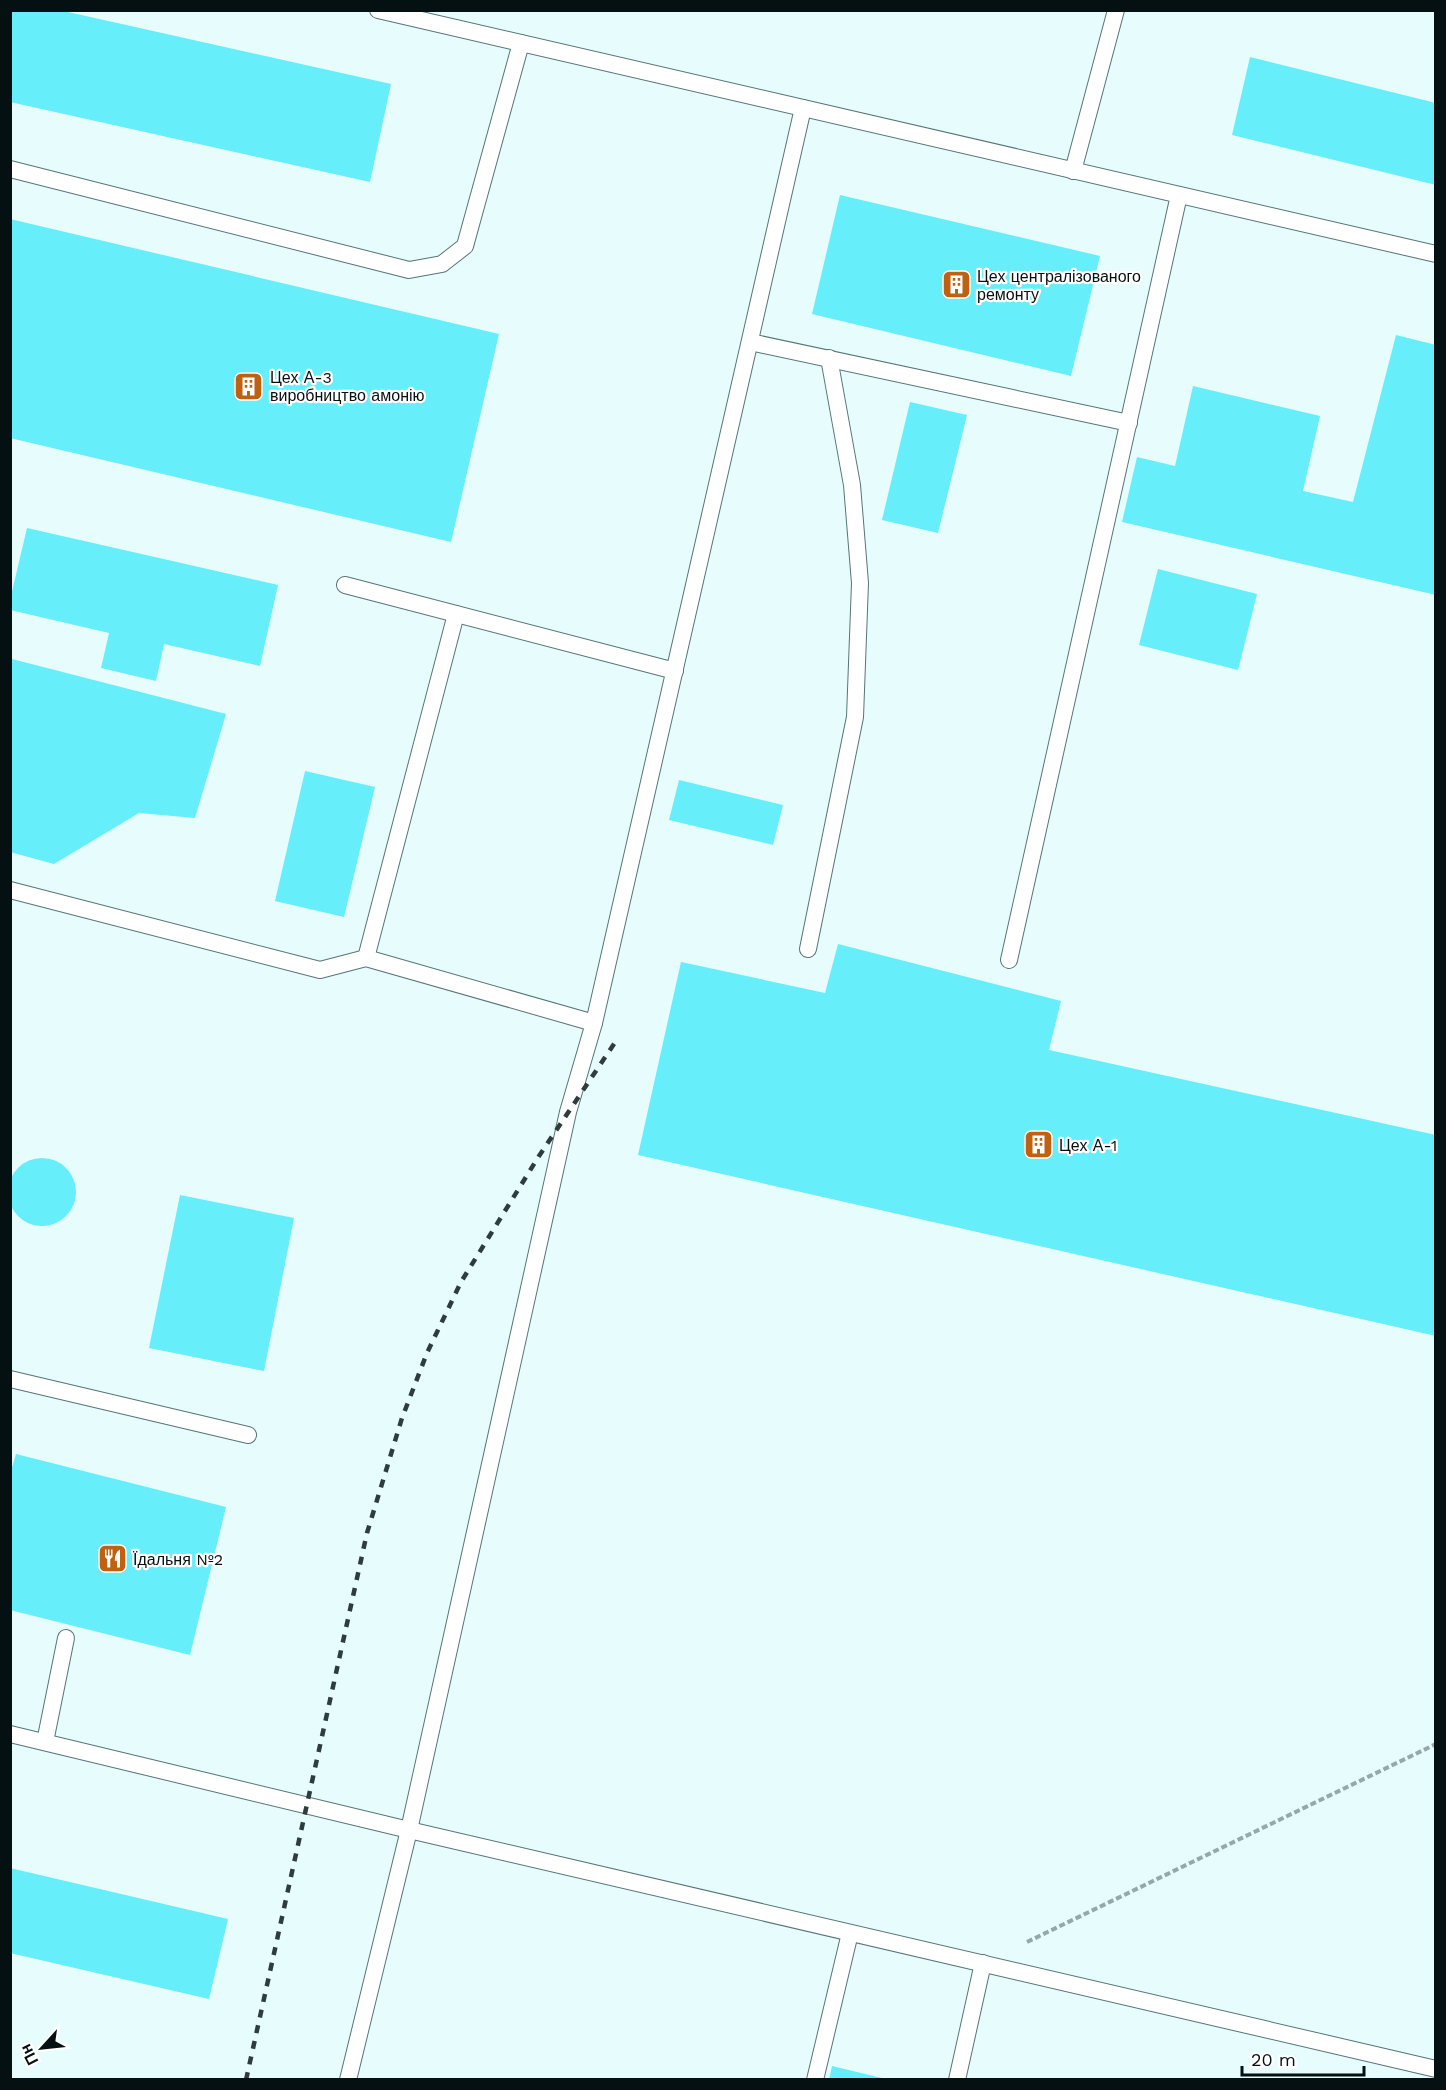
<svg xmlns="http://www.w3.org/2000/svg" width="1446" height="2090" font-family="'Work Sans',sans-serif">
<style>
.building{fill:#66eefa}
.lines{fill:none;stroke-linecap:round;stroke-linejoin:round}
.lane-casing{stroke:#557577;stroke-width:18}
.path{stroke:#96a8a9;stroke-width:4;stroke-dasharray:6 3;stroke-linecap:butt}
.lane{stroke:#fff;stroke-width:16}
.rail{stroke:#2f3c3e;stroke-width:4.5;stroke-dasharray:8 8;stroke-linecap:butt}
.labels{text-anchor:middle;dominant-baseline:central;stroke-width:4.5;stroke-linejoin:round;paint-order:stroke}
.poi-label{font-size:16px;fill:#051012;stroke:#fff;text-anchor:start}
</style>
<rect width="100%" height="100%" fill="#e7fcfd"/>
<g class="building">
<path d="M10 10H59L391 84 370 182 10 102Z"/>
<path d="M1250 57 1436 103V185L1232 135Z"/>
<path d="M840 195 1100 256 1071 376 812 314Z"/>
<path d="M10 219 499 334 451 542 10 438Z"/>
<path d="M1396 335 1436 345V595L1122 522 1137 457 1175 466 1193 386 1320 416 1303 491 1353 502Z"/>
<path d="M910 402 967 415 938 533 882 520Z"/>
<path d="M27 528 278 585 260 666 164 644 156 681 101 668 109 633 10 610V600Z"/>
<path d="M1158 569 1257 594 1238 670 1139 645Z"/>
<path d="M12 659 226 714 195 818 139 813 54 864 10 852Z"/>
<path d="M305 771 375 787 344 917 275 901Z"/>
<path d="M679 780 783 805 773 845 669 820Z"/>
<path d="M838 944 1061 1001 1049 1050 1436 1135V1336L638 1155 681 962 825 993Z"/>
<circle cx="42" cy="1192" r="34"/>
<path d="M180 1195 294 1218 264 1371 149 1348Z"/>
<path d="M16 1454 226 1507 190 1655 10 1610V1474Z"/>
<path d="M10 1868 228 1919 209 1999 10 1953Z"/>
<path d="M832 2066 886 2079V2080H829Z"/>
</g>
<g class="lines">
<defs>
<g id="lane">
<path d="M378 10 1436 254"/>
<path d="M10 169 409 270 442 264 465 246 521 43"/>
<path d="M1073 171 1116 10"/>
<path d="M750 342 1129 423"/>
<path d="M345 585 675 671"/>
<path d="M10 890 320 970 366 958 594 1023"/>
<path d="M808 949 855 717 860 583 852 485 829 358"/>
<path d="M366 958 456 614"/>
<path d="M1009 960 1179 195"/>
<path d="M10 1379 248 1435"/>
<path d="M10 1734 409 1830 1436 2069"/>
<path d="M45 1742 66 1638"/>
<path d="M348 2080 409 1830 568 1112 594 1023 803 108"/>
<path d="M815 2080 850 1933"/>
<path d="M957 2080 983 1963"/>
</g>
</defs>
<use href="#lane" class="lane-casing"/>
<path class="path" d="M1027 1942 1436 1744"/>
<use href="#lane" class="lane"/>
<path class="rail" d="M246 2080 367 1533 402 1418 427 1353 461 1282 539 1156 618 1038"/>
</g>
<defs>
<symbol id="building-square" viewBox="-11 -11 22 22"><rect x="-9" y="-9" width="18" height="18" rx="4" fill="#be6111" stroke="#fff"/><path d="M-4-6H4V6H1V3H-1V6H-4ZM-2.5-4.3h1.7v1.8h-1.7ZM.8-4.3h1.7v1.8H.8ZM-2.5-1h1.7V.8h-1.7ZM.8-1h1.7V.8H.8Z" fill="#fff"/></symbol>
<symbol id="restaurant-square" viewBox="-11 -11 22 22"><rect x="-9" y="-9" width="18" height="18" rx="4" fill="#be6111" stroke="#fff"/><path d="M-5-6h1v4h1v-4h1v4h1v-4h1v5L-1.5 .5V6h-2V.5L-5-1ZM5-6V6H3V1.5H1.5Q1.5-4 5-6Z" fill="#fff"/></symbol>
</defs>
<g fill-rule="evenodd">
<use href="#building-square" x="940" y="268" width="33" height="33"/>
<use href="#building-square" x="232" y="370" width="33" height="33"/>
<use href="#building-square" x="1022" y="1128" width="33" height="33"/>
<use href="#restaurant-square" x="96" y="1542" width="33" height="33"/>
</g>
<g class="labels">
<g class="poi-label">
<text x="977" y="276">Цех централізованого<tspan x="977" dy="18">ремонту</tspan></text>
<text x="270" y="377">Цех А-3<tspan x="270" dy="18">виробництво амонію</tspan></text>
<text x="1059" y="1145">Цех А-1</text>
<text x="133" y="1559">Їдальня №2</text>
</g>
</g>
<rect width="1446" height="2090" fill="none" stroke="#051012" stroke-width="24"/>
<g transform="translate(42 2048) rotate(243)" stroke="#ffffff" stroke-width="4.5" paint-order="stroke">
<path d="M0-4.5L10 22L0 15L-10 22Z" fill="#051012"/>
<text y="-9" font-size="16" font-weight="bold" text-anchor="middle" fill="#051012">Пн</text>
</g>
<path d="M1242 2066v9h122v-9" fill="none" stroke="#051012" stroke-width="3"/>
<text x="1251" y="2066" font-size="18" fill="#051012" stroke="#ffffff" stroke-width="4.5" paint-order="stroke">20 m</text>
</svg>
